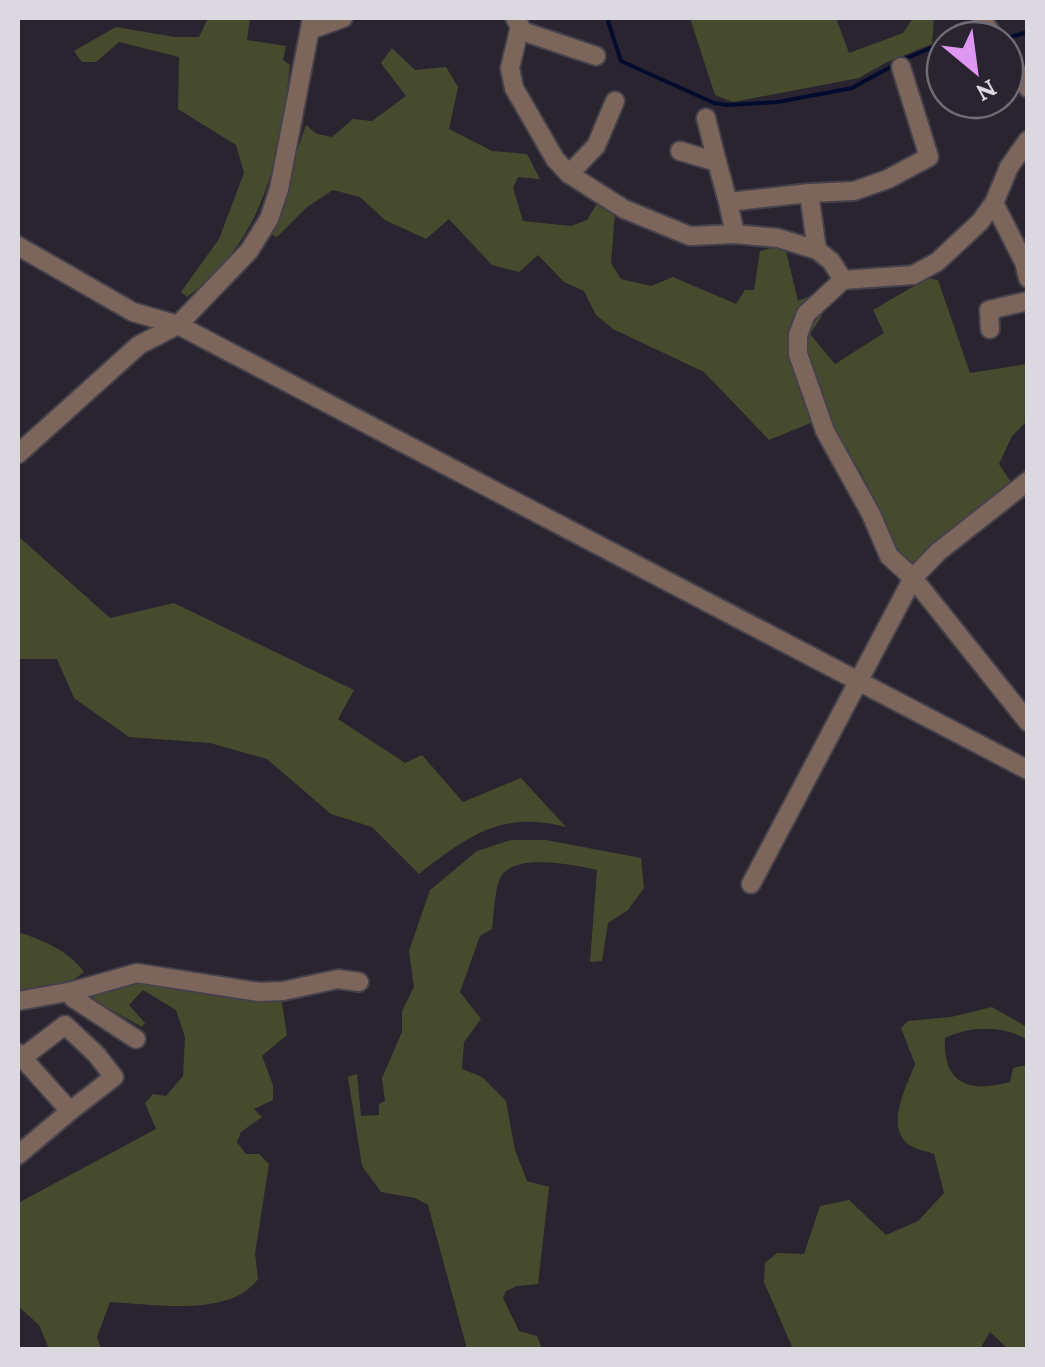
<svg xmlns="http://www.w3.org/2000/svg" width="1045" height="1367" font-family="'Crimson Pro',serif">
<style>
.green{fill:#474b2e}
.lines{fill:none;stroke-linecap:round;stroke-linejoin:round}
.stream{stroke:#020b2e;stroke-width:4}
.minor-casing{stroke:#45414b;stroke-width:22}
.minor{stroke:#7c665b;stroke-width:18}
</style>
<rect width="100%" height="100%" fill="#29242f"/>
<g class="green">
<path d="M208 18H250L247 40 286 46 283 60 290 65C280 158 266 238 187 297L181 292 219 239 244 173 236 145 178 109 179 57 119 42 96 62H82L74 51 116 27 175 37H199Z"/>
<path d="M690 18H836L849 53 903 33 913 18H934L932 44 885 63 859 78 733 102 715 95Z"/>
<path d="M392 48 415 70 446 67 458 87 449 129 492 151 527 154 540 179 518 177 513 188 523 221 571 226 587 220 598 202 615 212 611 263 621 279 651 286 673 277 736 304 745 290H754L760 251 778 246 786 251 798 301 808 297 822 316 810 334 835 364 884 333 873 310 928 278 938 280 970 373 1027 364V421L1012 436 999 464 1013 485 912 568C887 544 881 514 867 484 856 460 837 440 825 417L769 440 704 372 613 329 596 315 584 291 564 282 538 255 519 272 492 265 449 219 426 239 385 220 360 197 333 190 307 207 277 237 269 233 306 125 317 134 332 137 353 119 372 121 406 96 381 63Z"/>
<path d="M18 536 110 618 174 603 354 690 338 719 405 763 422 755 463 802 521 778 566 827C501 810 467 837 419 874L372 827 331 814 267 759 210 743 129 737 74 698 57 659H18Z"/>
<path d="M511 840H546L641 858 644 888 628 910 608 923 602 961 590 962 597 870C573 865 509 851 499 881 494 896 494 914 492 929L480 936 460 992 481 1019 464 1042 462 1069 482 1077 506 1101 515 1150 527 1181 549 1187 538 1284 517 1286 506 1291 503 1298 519 1331 537 1336 542 1349H467L428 1205 415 1198 381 1192 362 1166 348 1077 357 1074 361 1116 379 1115V1104L385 1101 382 1078 402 1032V1011L414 987 409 951 430 890 477 851Z"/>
<path d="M18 932C44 941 66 949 84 972L73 980 18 991Z"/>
<path d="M136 978 281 997 287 1035 262 1056 273 1085V1100L254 1109 262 1117 241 1132 237 1142 246 1154H259L269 1164 255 1253 258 1279C230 1318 152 1304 110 1302L97 1337 101 1349H49L39 1325 18 1306V1203L156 1129 145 1103 153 1094 166 1096 183 1076 185 1037 176 1010 143 990 129 1005 145 1023 142 1027 86 996Z"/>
<path d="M992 1007 1027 1027V1040C1004 1025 971 1026 945 1038 942 1085 971 1093 1010 1082L1013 1068 1027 1065V1349H1008L990 1332 980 1349H793L764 1282 765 1263 777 1253 804 1254 820 1206 849 1200 886 1235 918 1221 944 1193 934 1154C927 1151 917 1150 911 1146 883 1129 907 1086 915 1064L901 1028 908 1021 951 1017Z"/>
</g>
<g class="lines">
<g class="stream">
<path d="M607 18 621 61 714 103 728 105 778 102 852 88 894 65"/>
<path d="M1003 39 1028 32"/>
<path d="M902 60 931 48 945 46"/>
</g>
<defs>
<g id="minor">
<path d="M515 18 520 26 510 68 514 88 555 159 569 174 624 209 690 236 735 234 778 238 817 250 831 261 843 280"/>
<path d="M981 18 996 40"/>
<path d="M310 30 343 18"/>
<path d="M519 30 596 56"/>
<path d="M1005 54 1028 88"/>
<path d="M706 118 717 162"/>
<path d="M1028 140 1009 167 994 203 980 222 937 262 913 275 843 280 806 314 798 335V354L825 431 871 514 889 556 913 578 1028 722"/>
<path d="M680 151 717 162 728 202"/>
<path d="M569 174 596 146 615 101"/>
<path d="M809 193 854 191 888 179 929 157 901 67"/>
<path d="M994 203 1024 262 1028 278"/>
<path d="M735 234 728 202 809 193 817 250"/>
<path d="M18 246 133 312 178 325 1028 770"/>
<path d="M990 329 989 310 1028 301"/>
<path d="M18 454 139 345 178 325 249 251 269 219 279 189 312 18"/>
<path d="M751 884 913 578 938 552 1028 481"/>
<path d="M73 998 136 1039"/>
<path d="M18 1001 73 991 137 973 259 992 283 991 338 979 359 982"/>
<path d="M18 1053 70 1111 18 1155"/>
<path d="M22 1058 65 1025 96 1054 114 1077 70 1111"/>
</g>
</defs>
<use href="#minor" class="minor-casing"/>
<use href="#minor" class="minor"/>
</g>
<rect width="1045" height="1367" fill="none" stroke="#dbd8e0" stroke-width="40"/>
<g transform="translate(975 70) rotate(151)"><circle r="48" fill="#29242f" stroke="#706c76" stroke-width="2.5"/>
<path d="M0-8L18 38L0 25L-18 38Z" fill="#de98f2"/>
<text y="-15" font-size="28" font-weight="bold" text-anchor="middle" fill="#dbd8e0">N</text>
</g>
</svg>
